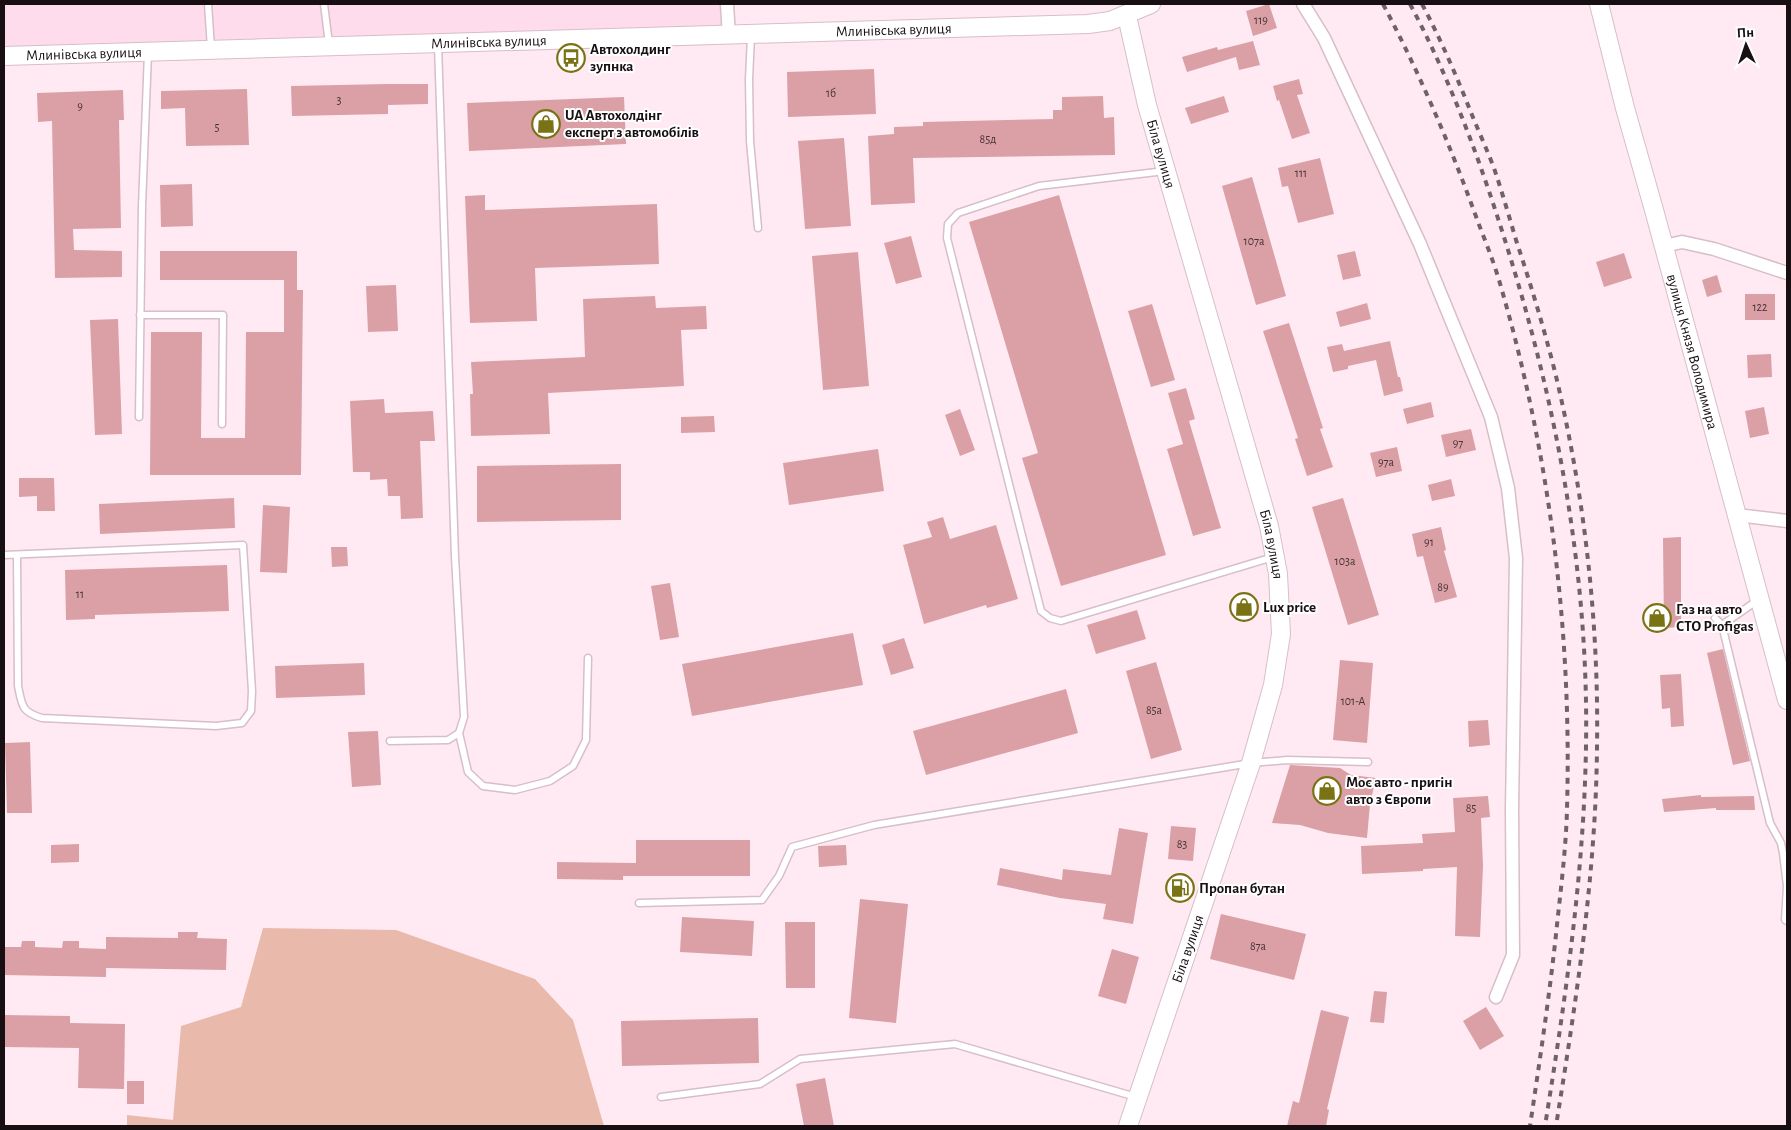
<svg xmlns="http://www.w3.org/2000/svg" width="1791" height="1130" font-family="'Alegreya Sans',sans-serif">
<style>
.built{fill:#fedceb}
.green{fill:#e9b9ac}
.building{fill:#daa0a5}
.lines{fill:none;stroke-linecap:round;stroke-linejoin:round}
.lane-casing{stroke:#d7bec8;stroke-width:9}
.street-casing{stroke:#d7bec8;stroke-width:15}
.secondary-casing{stroke:#d7bec8;stroke-width:20}
.lane{stroke:#fff;stroke-width:6}
.street{stroke:#fff;stroke-width:12}
.secondary{stroke:#fff;stroke-width:18}
.rail{stroke:#6f6267;stroke-width:4;stroke-dasharray:6 6;stroke-linecap:butt}
.labels{text-anchor:middle;dominant-baseline:central;stroke-width:4;stroke-linejoin:round;paint-order:stroke}
.number-label{font-size:12px;fill:#483337}
.street-label{font-size:15px;fill:#170f12;stroke:#fefefe}
.poi-label{font-size:15px;font-weight:bold;fill:#170f12;stroke:#fefefe;text-anchor:start}
</style>
<rect width="100%" height="100%" fill="#ffeaf3"/>
<path class="built" d="M4 4H727L729 36 4 56Z"/>
<path class="green" d="M263 928 396 930 535 979 573 1020 604 1126H127V1115L173 1120 181 1026 241 1007Z"/>
<g class="building">
<path d="M1269 4 1277 28 1253 36 1246 11Z"/>
<path d="M1253 41 1260 65 1239 70 1236 57 1187 72 1182 57 1217 47 1218 50Z"/>
<path d="M874 69 876 114 788 117 787 72Z"/>
<path d="M1299 79 1303 94 1297 95 1310 133 1292 139 1279 100 1277 101 1273 86Z"/>
<path d="M387 84H428V104L388 105V114L292 116 291 86Z"/>
<path d="M247 89 249 145 186 146 185 108 161 109V91Z"/>
<path d="M123 90 124 120H119L121 228 73 229 74 250 122 251V277L55 278 52 121 38 122 37 93Z"/>
<path d="M1103 96 1104 118 1114 117 1115 155 913 158 915 203 871 205 868 136 894 134V127L923 126V122L1053 119V110H1062V97Z"/>
<path d="M1224 96 1229 112 1191 124 1185 108Z"/>
<path d="M624 97 626 144 469 151 467 103Z"/>
<path d="M844 138 851 226 805 229 798 141Z"/>
<path d="M1320 158 1334 214 1298 223 1288 186 1282 187 1278 168Z"/>
<path d="M1252 177 1286 296 1256 305 1222 186Z"/>
<path d="M192 184 193 226 161 227 160 185Z"/>
<path d="M485 195V210L657 204 659 264 535 268 537 321 470 323 465 196Z"/>
<path d="M1059 195 1166 555 1061 586 1022 458 1038 453 969 222Z"/>
<path d="M911 236 922 277 896 284 884 243Z"/>
<path d="M160 251H297V290H303L301 475H150L151 332H202L201 438H245L246 332H284V280H160Z"/>
<path d="M1355 251 1361 276 1343 280 1337 255Z"/>
<path d="M858 252 869 386 823 390 812 256Z"/>
<path d="M1624 253 1632 278 1604 287 1596 262Z"/>
<path d="M1717 275 1722 292 1707 297 1702 280Z"/>
<path d="M396 285 398 331 368 332 366 286Z"/>
<rect x="1745" y="294" width="30" height="26"/>
<path d="M655 296 656 308 706 306 707 329 681 330 684 386 548 393 550 434 471 436 470 394H473L471 362 585 357 583 299Z"/>
<path d="M1367 303 1371 319 1340 327 1336 312Z"/>
<path d="M1152 304 1175 380 1151 387 1128 311Z"/>
<path d="M118 319 122 434 95 435 90 320Z"/>
<path d="M1289 323 1323 428 1320 429 1333 467 1307 476 1295 439 1298 438 1263 331Z"/>
<path d="M1390 341 1398 377H1400L1403 391 1384 396 1376 360 1348 366V369L1333 372 1327 347 1342 344 1344 351Z"/>
<path d="M1771 354 1772 377 1748 378 1747 355Z"/>
<path d="M1186 388 1195 419 1189 421 1221 528 1193 536 1167 449 1183 444 1168 393Z"/>
<path d="M384 399 385 413 433 411 435 441H420L423 518 401 519 400 496H388L387 479 370 480V472H353L350 401Z"/>
<path d="M1431 402 1434 417 1407 424 1403 409Z"/>
<path d="M1764 407 1769 434 1750 438 1745 411Z"/>
<path d="M960 409 975 450 960 456 945 415Z"/>
<path d="M714 416 715 432 681 433V417Z"/>
<path d="M1471 429 1476 450 1446 457 1441 435Z"/>
<path d="M1397 447 1402 471 1376 477 1370 453Z"/>
<path d="M878 449 884 491 789 505 783 463Z"/>
<path d="M621 464V520L477 522V466Z"/>
<path d="M19 478H54L55 511H37V496L19 497Z"/>
<path d="M1451 479 1455 496 1432 501 1428 485Z"/>
<path d="M234 498 235 528 100 534 99 504Z"/>
<path d="M1343 498 1379 615 1348 625 1312 507Z"/>
<path d="M263 505 290 507 287 573 260 572Z"/>
<path d="M943 517 950 539 996 525 1018 599 987 608 986 605 924 624 903 545 932 537 927 522Z"/>
<path d="M1441 527 1446 550 1444 551 1457 597 1435 603 1423 556 1417 557 1412 534Z"/>
<path d="M1681 537V627L1664 628 1663 538Z"/>
<path d="M331 547H347L348 566 332 567Z"/>
<path d="M227 565 229 611 95 615V619L66 620 65 570Z"/>
<path d="M670 583 679 637 660 640 651 586Z"/>
<path d="M1137 610 1146 639 1096 654 1087 625Z"/>
<path d="M853 633 863 685 692 716 682 664Z"/>
<path d="M904 638 914 668 891 675 882 645Z"/>
<path d="M1723 649 1750 761 1733 765 1707 653Z"/>
<path d="M1340 660 1373 663 1367 743 1333 740Z"/>
<path d="M1156 662 1182 750 1151 759 1126 671Z"/>
<path d="M364 663 365 695 276 698 275 666Z"/>
<path d="M1681 674 1684 726 1671 727 1670 708 1662 709 1660 675Z"/>
<path d="M1066 689 1078 733 926 775 913 731Z"/>
<path d="M1488 720 1490 745 1469 747 1468 721Z"/>
<path d="M378 731 381 785 352 787 348 732Z"/>
<path d="M30 742 32 813H7L5 743Z"/>
<path d="M1290 765 1340 768 1351 775 1376 778 1370 804 1367 838 1328 833 1300 825 1272 823Z"/>
<path d="M1701 795V797L1754 796 1755 810H1716V808L1664 812 1662 799Z"/>
<path d="M1488 796 1490 817 1481 818 1483 866 1480 937 1455 936 1457 867 1423 869V871L1362 874 1361 846 1423 843 1422 834 1455 832 1453 798Z"/>
<path d="M1171 826 1196 828 1193 861 1168 859Z"/>
<path d="M1119 828 1148 833 1133 924 1103 919 1106 904 1060 898 997 885 1000 868 1062 880 1063 869 1111 875Z"/>
<path d="M636 840H750V876H623V880L557 879V862L636 863Z"/>
<path d="M79 844V862L51 863V845Z"/>
<path d="M846 845 847 865 819 867 818 846Z"/>
<path d="M860 899 908 904 896 1023 849 1018Z"/>
<path d="M1221 914 1306 934 1294 980 1210 959Z"/>
<path d="M682 917 754 921 752 956 680 952Z"/>
<path d="M785 922H815V988H786Z"/>
<path d="M178 932H198L197 938 227 939 226 970 106 968V977L4 975V947H21L22 941H35V947L62 948 63 941H79V948L106 949V937L178 938Z"/>
<path d="M1112 949 1139 957 1126 1004 1098 996Z"/>
<path d="M1374 991 1387 992 1384 1023 1370 1022Z"/>
<path d="M1486 1007 1504 1036 1480 1050 1463 1021Z"/>
<path d="M1321 1010 1349 1017 1327 1109 1329 1110 1326 1126H1287L1293 1101 1299 1103Z"/>
<path d="M4 1015 70 1016V1023L125 1024 124 1089 78 1088 79 1048 4 1047Z"/>
<path d="M758 1018 759 1063 622 1066 621 1021Z"/>
<path d="M825 1078 834 1126H804L796 1084Z"/>
<rect x="127" y="1081" width="17" height="23"/>
</g>
<g class="lines">
<defs>
<g id="lane">
<path d="M208 4 211 48"/>
<path d="M324 4 329 44"/>
<path d="M751 36 749 79 750 141 758 228"/>
<path d="M1165 171 1039 186 958 213 948 224 947 238 1041 611 1050 618 1061 621 1273 557"/>
<path d="M140 315H223L222 424"/>
<path d="M139 417 142 206 148 53"/>
<path d="M4 555 243 545 252 691 251 711 242 723 216 726 42 718C21 712 22 705 18 686L17 555"/>
<path d="M1715 618 1722 625 1770 823 1781 843 1783 853 1787 886 1785 920 1787 921"/>
<path d="M1722 625 1758 600"/>
<path d="M459 733 468 772 483 786 515 790 550 781 573 766 586 740 588 658"/>
<path d="M390 741 448 740 459 733 464 717 455 557 438 45"/>
<path d="M639 903 762 900 779 876 792 847 874 825 1251 763 1287 760 1368 762"/>
<path d="M661 1097 760 1084 800 1059 955 1044 1136 1097"/>
</g>
<g id="street">
<path d="M727 4 729 36"/>
<path d="M1303 4 1324 38 1420 244 1491 417 1508 488 1516 558 1512 809 1513 955 1496 997"/>
<path d="M1664 246 1682 242 1714 249 1787 273"/>
<path d="M1737 515 1787 521"/>
</g>
<g id="secondary">
<path id="s1" d="M1599 4 1625 108 1654 210 1787 700"/>
<path id="s2" d="M1127 16 1147 105 1269 526 1278 574 1281 634 1273 685 1251 763 1128 1126"/>
<path id="s3" d="M4 56 1088 24 1110 21 1151 4"/>
</g>
</defs>
<use href="#lane" class="lane-casing"/>
<use href="#street" class="street-casing"/>
<use href="#secondary" class="secondary-casing"/>
<use href="#lane" class="lane"/>
<use href="#street" class="street"/>
<use href="#secondary" class="secondary"/>
<g class="rail">
<path d="M1383 4C1420 74 1451 147 1478 222 1486 243 1495 265 1501 287 1550 456 1572 634 1567 809 1566 848 1561 887 1557 925 1550 992 1540 1059 1530 1126"/>
<path d="M1410 4C1449 77 1478 155 1503 234 1556 400 1589 572 1586 746 1584 874 1565 1001 1545 1126"/>
<path d="M1422 4C1441 40 1457 77 1472 115 1479 132 1487 150 1494 168 1502 192 1509 216 1516 240 1530 282 1543 325 1554 368 1584 491 1599 620 1597 747 1596 874 1576 1001 1556 1126"/>
</g>
</g>
<defs>
<symbol id="bus-ring" viewBox="-11 -11 22 22"><circle r="9.5" fill="#fefefe" stroke="#7a7316" stroke-width="1.5"/><path d="M-5-6H5V4H4V6H2V4H-2V6H-4V4H-5ZM-3.5-4V0h7V-4ZM-3.5 1.2v1.5H-2V1.2ZM2 1.2v1.5H3.5V1.2Z" fill="#7a7316"/></symbol>
<symbol id="shop-ring" viewBox="-11 -11 22 22"><circle r="9.5" fill="#fefefe" stroke="#7a7316" stroke-width="1.5"/><path d="M-5-2.5h2.3a2.7 3.5 0 0 1 5.4 0H5L5.5 6h-11ZM-1.5-2.5h3a1.5 2.3 0 0 0-3 0Z" fill="#7a7316"/></symbol>
<symbol id="fuel-ring" viewBox="-11 -11 22 22"><circle r="9.5" fill="#fefefe" stroke="#7a7316" stroke-width="1.5"/><path d="M-5.5-6h7V0h2V4h1.3V-2.5L3-4.5l.8-.8L6-3V5H2.5V1h-1V6h-7ZM-4.2-4.7v3.2H.2V-4.7Z" fill="#7a7316"/></symbol>
</defs>
<g fill-rule="evenodd">
<use href="#bus-ring" x="555" y="42" width="32" height="32"/>
<use href="#shop-ring" x="530" y="108" width="32" height="32"/>
<use href="#shop-ring" x="1228" y="591" width="32" height="32"/>
<use href="#shop-ring" x="1641" y="602" width="32" height="32"/>
<use href="#shop-ring" x="1311" y="775" width="32" height="32"/>
<use href="#fuel-ring" x="1164" y="872" width="32" height="32"/>
</g>
<g class="labels">
<g class="number-label">
<text x="1261" y="20">119</text>
<text x="831" y="93">1б</text>
<text x="339" y="100">3</text>
<text x="80" y="106">9</text>
<text x="217" y="127">5</text>
<text x="988" y="139">85д</text>
<text x="1301" y="173">111</text>
<text x="1254" y="241">107а</text>
<text x="1760" y="307">122</text>
<text x="1458" y="443">97</text>
<text x="1386" y="462">97а</text>
<text x="1429" y="542">91</text>
<text x="1345" y="561">103а</text>
<text x="1443" y="587">89</text>
<text x="80" y="594">11</text>
<text x="1353" y="701">101-А</text>
<text x="1154" y="710">85а</text>
<text x="1471" y="808">85</text>
<text x="1182" y="844">83</text>
<text x="1258" y="946">87а</text>
</g>
<g class="street-label">
<text stroke="none"><textPath href="#s3" startOffset="890">Млинівська вулиця</textPath></text>
<text stroke="none"><textPath href="#s3" startOffset="485">Млинівська вулиця</textPath></text>
<text stroke="none"><textPath href="#s3" startOffset="80">Млинівська вулиця</textPath></text>
<text stroke="none"><textPath href="#s2" startOffset="142">Біла вулиця</textPath></text>
<text stroke="none"><textPath href="#s1" startOffset="360">вулиця Князя Володимира</textPath></text>
<text stroke="none"><textPath href="#s2" startOffset="548">Біла вулиця</textPath></text>
<text transform="translate(1188 949) rotate(-71)">Біла вулиця</text>
</g>
<g class="poi-label">
<text x="590" y="49">Автохолдинг<tspan x="590" dy="17">зупнка</tspan></text>
<text x="565" y="115">UA Автохолдінг<tspan x="565" dy="17">експерт з автомобілів</tspan></text>
<text x="1263" y="607">Lux price</text>
<text x="1676" y="609">Газ на авто<tspan x="1676" dy="17">СТО Profigas</tspan></text>
<text x="1346" y="782">Моє авто - пригін<tspan x="1346" dy="17">авто з Європи</tspan></text>
<text x="1199" y="888">Пропан бутан</text>
</g>
</g>
<rect width="1791" height="1130" fill="none" stroke="#170f12" stroke-width="10"/>
<g transform="translate(1746 45) rotate(357)" stroke="#fefefe" stroke-width="4" paint-order="stroke">
<path d="M0-4L9 19L0 12L-9 19Z" fill="#170f12"/>
<text y="-8" font-size="14" font-weight="bold" text-anchor="middle" fill="#170f12">Пн</text>
</g>
</svg>
